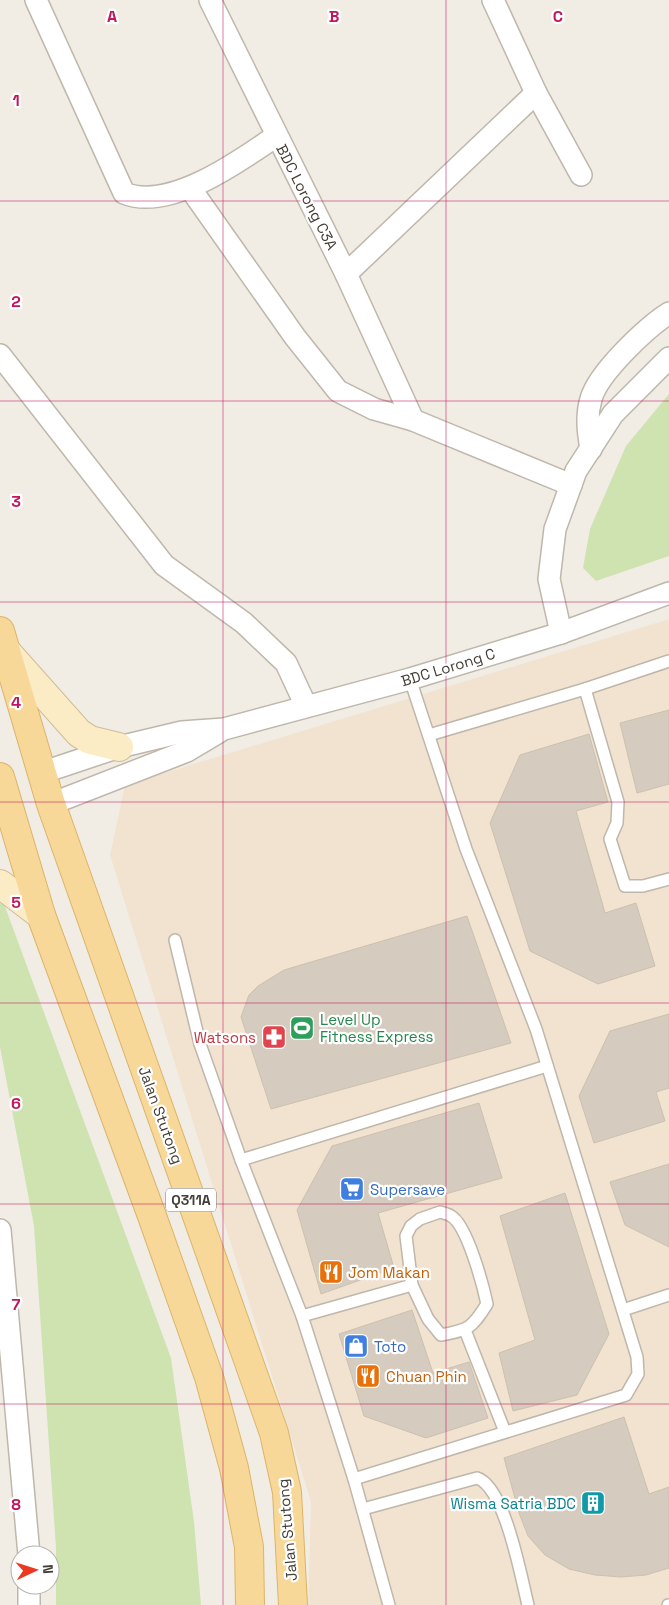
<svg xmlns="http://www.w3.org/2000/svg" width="669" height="1605" font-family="'Space Grotesk',sans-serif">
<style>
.commercial{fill:#f2e3d1}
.green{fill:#cee3b0}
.building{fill:#d5cbbe;stroke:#ccc0af}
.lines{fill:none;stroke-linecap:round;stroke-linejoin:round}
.service-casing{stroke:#bfb7ab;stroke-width:14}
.minor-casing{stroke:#bfb7ab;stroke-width:24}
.secondary-casing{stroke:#cebe97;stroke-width:30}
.primary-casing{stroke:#dbb469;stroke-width:30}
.service{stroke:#fff;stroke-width:11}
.minor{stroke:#fff;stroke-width:21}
.secondary{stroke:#fbecc5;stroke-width:28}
.primary{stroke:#f7d898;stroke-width:28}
.grid{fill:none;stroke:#c2185b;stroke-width:1;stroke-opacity:0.55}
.labels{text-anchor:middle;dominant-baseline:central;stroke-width:4.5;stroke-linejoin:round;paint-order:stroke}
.shield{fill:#fff;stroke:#7b7772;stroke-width:1}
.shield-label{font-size:14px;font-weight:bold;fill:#433d35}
.street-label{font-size:15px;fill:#433d35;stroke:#fff}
.leisure-label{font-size:15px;fill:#27864d;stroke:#fff;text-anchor:start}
.health-label{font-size:15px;fill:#be3a42;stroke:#fff;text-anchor:end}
.shop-label{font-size:15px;fill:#366cbe;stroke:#fff;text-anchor:start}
.food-label{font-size:15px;fill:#c56008;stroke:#fff;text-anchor:start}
.culture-label{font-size:15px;fill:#0d838f;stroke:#fff;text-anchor:end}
.grid-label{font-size:16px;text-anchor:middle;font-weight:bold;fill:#c2185b;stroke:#fff;stroke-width:4.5;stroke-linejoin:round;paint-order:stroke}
</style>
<rect width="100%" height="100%" fill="#f1ede5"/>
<path class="commercial" d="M669 619V1605H308L311 1502 110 855 125 785Z"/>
<g class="green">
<path d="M669 394V556L596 581 583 568 590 529 626 446Z"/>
<path d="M3 901 171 1358 194 1522 201 1605H56V1548L34 1226 0 1047V904Z"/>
</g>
<g class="building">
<path d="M669 710V784L637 793 620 723Z"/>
<path d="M589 734 608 802 576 811 605 913 636 903 655 966 598 984 530 951 490 823 520 755Z"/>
<path d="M467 916 511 1043 271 1109 241 1017 249 995 258 986 284 970Z"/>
<path d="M669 1014V1088L656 1092 665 1121 594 1143 579 1096 610 1031Z"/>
<path d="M479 1103 502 1178 378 1213 394 1268 321 1294 297 1210 332 1146Z"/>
<path d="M669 1164V1247L625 1225 610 1182Z"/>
<path d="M565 1193 609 1334 577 1395 513 1411 499 1353 535 1340 500 1216Z"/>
<path d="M412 1310 433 1373 469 1362 488 1418 426 1438 364 1416 339 1334Z"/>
<path d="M624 1417 649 1494 669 1487V1568L646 1575 621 1577 595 1575 569 1569 545 1555 528 1536 519 1513 504 1458Z"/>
</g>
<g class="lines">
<defs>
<g id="service">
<path d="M585 689 618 802 617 823 610 839 625 886H643L669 879"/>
<path d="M429 735 585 689 669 661"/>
<path d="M175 940 200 1044 241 1160 302 1316 354 1479 389 1605"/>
<path d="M241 1160 547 1066"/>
<path d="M440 1212C443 1213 448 1214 451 1216 467 1225 483 1285 487 1304 472 1328 469 1330 441 1335L428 1319 412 1285 406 1236 411 1226 420 1219Z"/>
<path d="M623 1310 669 1295"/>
<path d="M302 1316 412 1285"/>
<path d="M465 1330 505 1432"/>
<path d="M354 1479 626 1395 638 1374 637 1357 536 1029 466 849 410 679"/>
<path d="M363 1509 477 1478C505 1487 521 1577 528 1605"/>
<path d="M668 1605H669"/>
</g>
<g id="minor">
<path d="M36 0 124 193C169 212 240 161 276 136"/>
<path d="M210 0 346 274 413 420"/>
<path d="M493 0 536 93 581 175"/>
<path d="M190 188 295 337 338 391 374 409 413 420 571 485"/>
<path d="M346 274 536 93"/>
<path d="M0 355 164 565 244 623 286 663 306 706"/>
<path d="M591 449C588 432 586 416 591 399 598 373 647 327 669 313"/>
<path d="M561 633 549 579 555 529 576 471 613 414 669 358"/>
<path d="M41 773 119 747 182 732 224 729 410 679 561 633 669 593"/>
<path d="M51 804 187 751 219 732"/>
<path d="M0 1230 29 1555"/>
<path d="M29 1585V1605"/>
</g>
<g id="secondary">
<path d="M6 651 79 733 90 740 119 747"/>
<path d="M0 884 41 915"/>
</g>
<g id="primary">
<path d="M0 631 51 804 274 1433 287 1492 293 1605"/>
<path d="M0 777 41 915 152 1216 209 1377 234 1468 249 1547 250 1605"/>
</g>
</defs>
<use href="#service" class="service-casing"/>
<use href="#minor" class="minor-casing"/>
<use href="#secondary" class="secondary-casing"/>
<use href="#primary" class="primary-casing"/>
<use href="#service" class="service"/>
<use href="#minor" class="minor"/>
<use href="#secondary" class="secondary"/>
<use href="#primary" class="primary"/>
</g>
<path class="grid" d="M223 0V1605M446 0V1605M0 201H669M0 401H669M0 602H669M0 802H669M0 1003H669M0 1204H669M0 1404H669"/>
<defs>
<symbol id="stadium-square" viewBox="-11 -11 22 22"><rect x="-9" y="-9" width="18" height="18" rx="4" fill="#2e9e5b" stroke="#fff"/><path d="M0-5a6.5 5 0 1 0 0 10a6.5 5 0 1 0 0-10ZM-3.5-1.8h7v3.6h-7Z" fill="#fff"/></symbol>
<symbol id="pharmacy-square" viewBox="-11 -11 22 22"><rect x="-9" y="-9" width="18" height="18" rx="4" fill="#e0444e" stroke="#fff"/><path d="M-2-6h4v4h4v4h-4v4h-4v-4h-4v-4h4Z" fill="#fff"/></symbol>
<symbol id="supermarket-square" viewBox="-11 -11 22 22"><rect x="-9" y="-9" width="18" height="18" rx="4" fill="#3f7fe0" stroke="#fff"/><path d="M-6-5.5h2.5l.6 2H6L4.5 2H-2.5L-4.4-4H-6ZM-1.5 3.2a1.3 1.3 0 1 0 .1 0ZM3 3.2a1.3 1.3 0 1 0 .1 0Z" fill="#fff"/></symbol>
<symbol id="restaurant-square" viewBox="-11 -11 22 22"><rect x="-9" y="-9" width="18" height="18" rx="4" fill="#e8710a" stroke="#fff"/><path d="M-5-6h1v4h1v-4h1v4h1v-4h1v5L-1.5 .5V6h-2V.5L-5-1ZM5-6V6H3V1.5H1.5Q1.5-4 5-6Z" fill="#fff"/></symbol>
<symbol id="shop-square" viewBox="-11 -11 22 22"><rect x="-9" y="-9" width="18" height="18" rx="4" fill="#3f7fe0" stroke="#fff"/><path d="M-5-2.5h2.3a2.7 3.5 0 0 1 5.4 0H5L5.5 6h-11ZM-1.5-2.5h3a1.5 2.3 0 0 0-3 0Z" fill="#fff"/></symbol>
<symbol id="building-square" viewBox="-11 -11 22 22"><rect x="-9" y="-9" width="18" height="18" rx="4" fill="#0f9aa8" stroke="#fff"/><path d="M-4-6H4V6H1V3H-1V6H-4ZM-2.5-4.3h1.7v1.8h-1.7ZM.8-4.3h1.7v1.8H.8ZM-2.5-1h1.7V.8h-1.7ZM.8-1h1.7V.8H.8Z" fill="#fff"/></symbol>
</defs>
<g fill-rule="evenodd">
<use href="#stadium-square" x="288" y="1014" width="28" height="28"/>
<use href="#pharmacy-square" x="260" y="1023" width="28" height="28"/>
<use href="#supermarket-square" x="338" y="1175" width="28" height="28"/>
<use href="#restaurant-square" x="317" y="1258" width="28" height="28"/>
<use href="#shop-square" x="342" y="1332" width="28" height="28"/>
<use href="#restaurant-square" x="354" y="1362" width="28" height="28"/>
<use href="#building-square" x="579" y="1489" width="28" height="28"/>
</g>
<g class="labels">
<rect class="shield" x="166" y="1188.5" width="50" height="23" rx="4"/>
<g class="shield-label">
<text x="191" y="1200">Q311A</text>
</g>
<g class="street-label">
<text transform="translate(307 197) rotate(63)">BDC Lorong C3A</text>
<text transform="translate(448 667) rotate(-17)">BDC Lorong C</text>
<text transform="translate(161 1115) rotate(70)">Jalan Stutong</text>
<text transform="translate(287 1530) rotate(-95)">Jalan Stutong</text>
</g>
<g class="leisure-label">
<text x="320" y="1019">Level Up<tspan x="320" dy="17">Fitness Express</tspan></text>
</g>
<g class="health-label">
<text x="256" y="1037">Watsons</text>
</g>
<g class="shop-label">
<text x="370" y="1189">Supersave</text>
<text x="374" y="1346">Toto</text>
</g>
<g class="food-label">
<text x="348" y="1272">Jom Makan</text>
<text x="386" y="1376">Chuan Phin</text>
</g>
<g class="culture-label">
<text x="576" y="1503">Wisma Satria BDC</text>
</g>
</g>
<g class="grid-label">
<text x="112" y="22">A</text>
<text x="334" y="22">B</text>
<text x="558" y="22">C</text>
<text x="16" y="106">1</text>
<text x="16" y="307">2</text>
<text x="16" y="507">3</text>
<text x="16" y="708">4</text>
<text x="16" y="908">5</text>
<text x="16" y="1109">6</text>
<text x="16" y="1310">7</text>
<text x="16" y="1510">8</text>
</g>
<g transform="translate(35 1570) rotate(86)"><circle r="24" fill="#ffffff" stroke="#b4b1ae"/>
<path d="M0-4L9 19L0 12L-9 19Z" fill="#ec3821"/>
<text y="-8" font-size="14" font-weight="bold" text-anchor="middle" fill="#433d35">N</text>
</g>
</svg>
